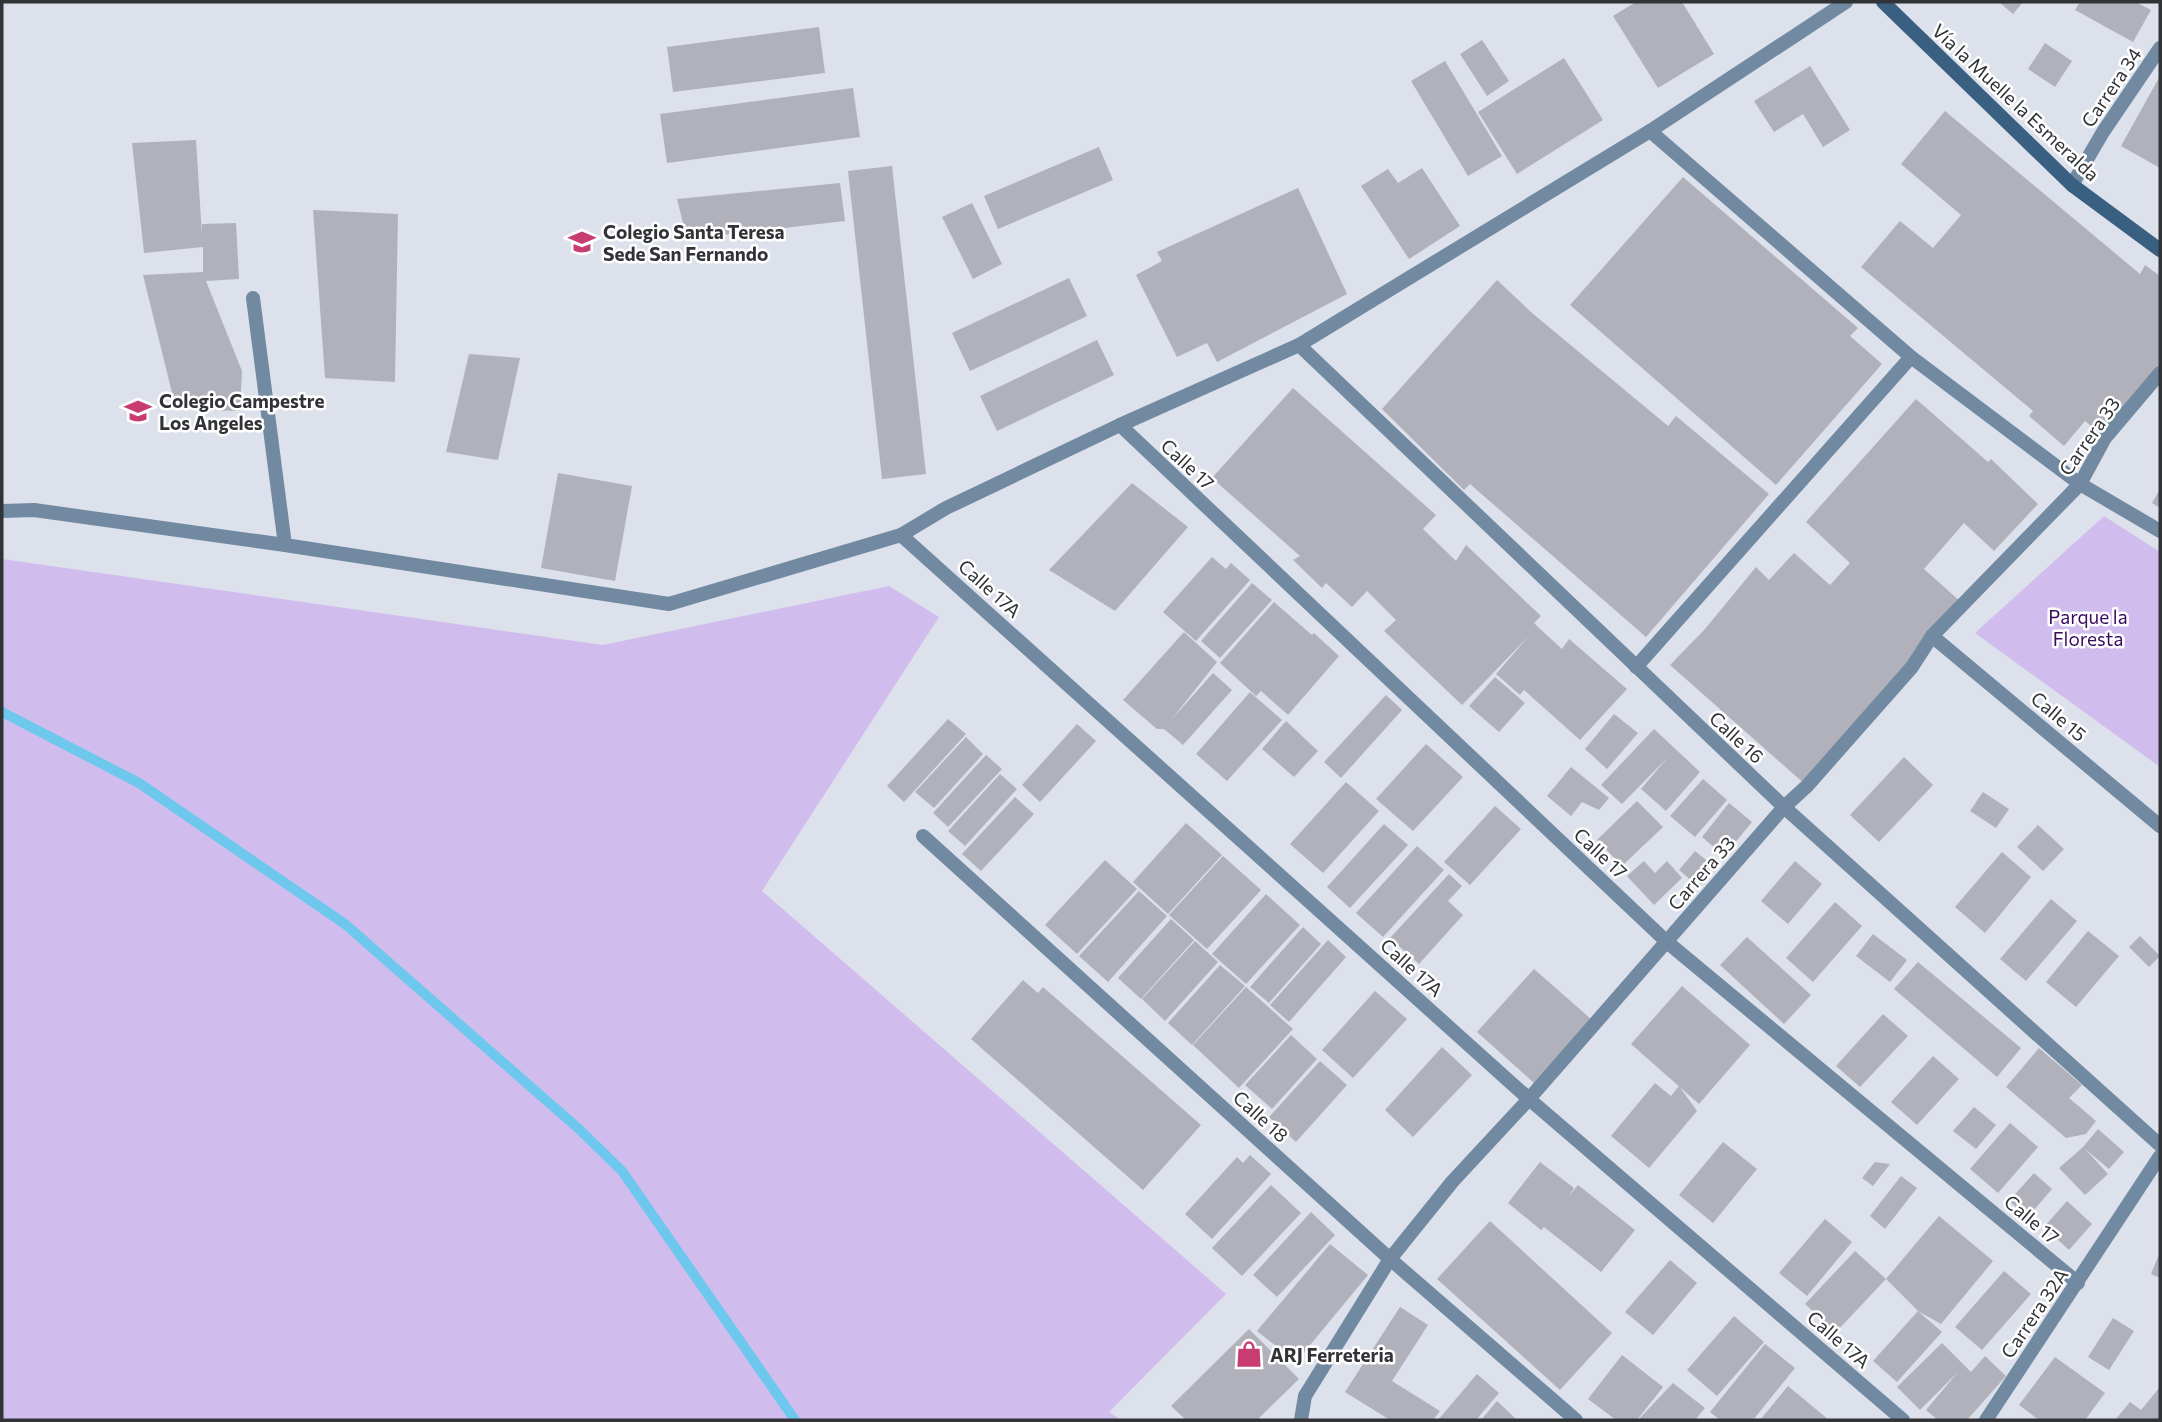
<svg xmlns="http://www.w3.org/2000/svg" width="2162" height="1422" font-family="Commissioner,sans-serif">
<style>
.green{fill:#d1bded}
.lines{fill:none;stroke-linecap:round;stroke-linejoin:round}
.stream{stroke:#6ec7ed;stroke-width:10}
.building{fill:#b1b1bb}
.street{stroke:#718aa1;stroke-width:14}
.secondary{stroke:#3a6081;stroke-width:14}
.labels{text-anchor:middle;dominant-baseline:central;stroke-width:5;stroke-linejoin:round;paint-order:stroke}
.street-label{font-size:19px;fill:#313336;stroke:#fff}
.poi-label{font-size:19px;font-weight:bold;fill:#313336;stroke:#fff;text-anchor:start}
.park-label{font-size:19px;fill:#380b5c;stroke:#fff}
</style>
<rect width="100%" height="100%" fill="#dde1eb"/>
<g class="green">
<path d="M2104 516 2160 552V767L1975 633Z"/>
<path d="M2 559 603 645 889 586 939 617 762 891 1226 1294 1109 1412 1121 1420H2Z"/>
</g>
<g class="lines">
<path class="stream" d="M2 712 139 783 345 924 579 1129 622 1171 795 1420"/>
</g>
<g class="building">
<path d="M1636 2H1682L1714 54 1658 88 1613 16Z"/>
<path d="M1999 2H2023L2013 14Z"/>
<path d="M2080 2H2136L2151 10 2133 42 2075 10Z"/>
<path d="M819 27 825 73 673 92 667 47Z"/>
<path d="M1482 40 1509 81 1487 96 1460 54Z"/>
<path d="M2045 43 2072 61 2055 87 2028 69Z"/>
<path d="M1564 58 1603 120 1517 174 1478 112Z"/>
<path d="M1445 61 1502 156 1468 176 1411 81Z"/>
<path d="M1810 66 1850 130 1823 147 1803 114 1774 132 1754 101Z"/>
<path d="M2160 76V168L2121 146Z"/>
<path d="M853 88 860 137 667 163 660 114Z"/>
<path d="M1945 111 2140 274 2145 265 2160 276V373L2105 438 2085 421 2064 446 2029 416 2033 411 1861 267 1900 221 1933 248 1961 215 1901 164Z"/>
<path d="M196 140 202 236V224L236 223 239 279 206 281 242 371 240 411 176 409 143 275 203 272V247L144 253 132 143Z"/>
<path d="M1099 147 1113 180 998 229 984 196Z"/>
<path d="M892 166 926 474 882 479 848 171Z"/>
<path d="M1422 168 1460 226 1409 259 1361 186 1388 169 1398 183Z"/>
<path d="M1683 177 1858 328 1850 336 1882 364 1776 485 1570 305Z"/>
<path d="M840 183 845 221 687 239 677 199Z"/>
<path d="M1298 188 1347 294 1217 362 1207 343 1177 357 1136 275 1162 261 1157 252Z"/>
<path d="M972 203 1002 264 973 279 942 217Z"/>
<path d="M313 210 398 214 395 382 325 378Z"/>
<path d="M1069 278 1087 316 970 371 952 333Z"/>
<path d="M1497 280 1532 313 1668 426 1676 416 1769 494 1646 637 1470 484 1464 490 1382 409Z"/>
<path d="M1097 340 1114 375 997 431 980 396Z"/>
<path d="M469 354 520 358 498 460 446 452Z"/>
<path d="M1293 388 1436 515 1423 529 1456 561 1466 545 1541 616 1534 623 1538 627 1562 649 1569 639 1627 689 1580 740 1524 690 1520 695 1496 674 1528 637 1462 705 1384 631 1396 620 1367 591 1352 607 1326 583 1322 588 1293 560 1300 556 1212 478Z"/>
<path d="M1916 399 1988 462 1991 459 2038 504 1994 551 1964 523 1924 569 1962 603 1807 786 1670 665 1705 629 1756 567 1769 580 1794 553 1830 585 1850 563 1806 522Z"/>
<path d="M558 473 632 486 615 581 541 568Z"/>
<path d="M1132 483 1188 527 1115 611 1049 570Z"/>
<path d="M2160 489V508L2152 503Z"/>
<path d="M1212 557 1226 569 1231 563 1250 580 1196 641 1163 612Z"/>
<path d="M1252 583 1272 600 1220 658 1201 641Z"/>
<path d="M1274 602 1312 635 1314 633 1339 656 1288 715 1261 691 1256 696 1220 663Z"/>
<path d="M1184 632 1217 662 1171 720 1213 673 1232 690 1183 745 1164 729H1157L1123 700Z"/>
<path d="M1495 677 1525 703 1499 732 1469 706Z"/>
<path d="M1250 692 1282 720 1227 781 1196 754Z"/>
<path d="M1386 695 1402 710 1341 778 1324 762Z"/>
<path d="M1614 714 1638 733 1607 769 1585 749Z"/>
<path d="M948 719 966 734 904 802 887 786Z"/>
<path d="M1286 721 1318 751 1294 777 1262 749Z"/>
<path d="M1077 724 1096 741 1040 802 1022 785Z"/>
<path d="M1654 729 1700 772 1666 811 1641 789 1668 757 1622 804 1601 785Z"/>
<path d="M966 737 983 754 934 808 915 792Z"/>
<path d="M1426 744 1463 777 1413 831 1376 799Z"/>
<path d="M986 755 1002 769 948 827 933 813Z"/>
<path d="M1904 757 1933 785 1879 842 1850 815Z"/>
<path d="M1571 767 1609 798 1599 810 1582 802 1571 816 1547 796Z"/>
<path d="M1000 774 1017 789 965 846 948 831Z"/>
<path d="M1703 779 1727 800 1695 837 1670 816Z"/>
<path d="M1346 782 1379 811 1323 873 1290 844Z"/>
<path d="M1983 792 2009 809 1996 828 1970 811Z"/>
<path d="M1015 797 1034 814 981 871 962 854Z"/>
<path d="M1637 801 1663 827 1622 866 1597 840Z"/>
<path d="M1729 803 1752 822 1724 856 1702 837Z"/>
<path d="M1495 806 1521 829 1470 885 1444 862Z"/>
<path d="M1186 823 1222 855 1168 914 1133 882Z"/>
<path d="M1384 824 1408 845 1350 908 1327 887Z"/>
<path d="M2038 825 2064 849 2043 871 2017 847Z"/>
<path d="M1417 846 1444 870 1383 937 1356 913Z"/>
<path d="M1695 851 1715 867 1699 887 1679 870Z"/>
<path d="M2002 852 2031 877 1985 933 1955 907Z"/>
<path d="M1223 856 1261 890 1207 949 1169 915Z"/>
<path d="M1105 860 1137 889 1077 954 1045 925Z"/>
<path d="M1644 861 1655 873 1667 861 1682 878 1654 905 1627 876Z"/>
<path d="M1795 861 1822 884 1788 924 1761 901Z"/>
<path d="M1449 874 1462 886 1448 901 1463 915 1419 964 1390 938Z"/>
<path d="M1139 891 1167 916 1108 982 1079 956Z"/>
<path d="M1266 894 1300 925 1246 984 1212 954Z"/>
<path d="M2051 899 2077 921 2026 981 2000 959Z"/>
<path d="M1835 902 1862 926 1813 982 1786 958Z"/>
<path d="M1171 919 1194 940 1141 999 1118 978Z"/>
<path d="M1303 927 1321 944 1269 1003 1250 987Z"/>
<path d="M2088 931 2119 956 2076 1007 2046 982Z"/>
<path d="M1873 934 1907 960 1890 982 1856 956Z"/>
<path d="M2140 936 2160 956 2149 967 2129 947Z"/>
<path d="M1747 937 1811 995 1784 1024 1720 965Z"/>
<path d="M1328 940 1346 957 1289 1022 1270 1005Z"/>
<path d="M1195 941 1218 962 1165 1021 1142 999Z"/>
<path d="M1918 962 2021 1048 1997 1077 1894 989Z"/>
<path d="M1220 965 1245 986 1192 1045 1168 1023Z"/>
<path d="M1534 969 1591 1019 1534 1083 1477 1032Z"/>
<path d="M1023 980 1038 993 1043 987 1201 1125 1143 1190 971 1039Z"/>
<path d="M1682 986 1750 1045 1699 1104 1631 1044Z"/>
<path d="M1246 987 1293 1029 1239 1088 1193 1045Z"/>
<path d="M1375 991 1407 1019 1353 1078 1322 1050Z"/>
<path d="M1883 1014 1908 1036 1860 1087 1836 1066Z"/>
<path d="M1291 1035 1317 1059 1272 1109 1245 1085Z"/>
<path d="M1442 1047 1472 1075 1413 1137 1385 1110Z"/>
<path d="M2039 1048 2082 1085 2069 1098 2096 1121 2086 1134 2066 1138 2006 1087Z"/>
<path d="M1933 1056 1959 1079 1917 1125 1891 1102Z"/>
<path d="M1320 1061 1347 1085 1296 1142 1269 1117Z"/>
<path d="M1655 1083 1671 1096 1679 1086 1697 1111 1649 1168 1611 1136Z"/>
<path d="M1974 1107 1996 1125 1976 1149 1953 1131Z"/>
<path d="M2010 1123 2038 1147 1998 1193 1970 1169Z"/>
<path d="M2098 1129 2124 1152 2109 1169 2085 1149 2108 1174 2085 1195 2059 1168 2083 1147Z"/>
<path d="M1723 1142 1757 1169 1713 1223 1679 1195Z"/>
<path d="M1250 1155 1271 1174 1212 1239 1185 1214 1237 1157 1243 1163Z"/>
<path d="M1540 1162 1574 1188 1569 1196 1578 1185 1635 1230 1601 1272 1544 1227 1541 1230 1508 1203Z"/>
<path d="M1875 1162 1890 1164 1873 1186 1862 1178Z"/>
<path d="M2034 1173 2052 1189 2028 1217 2009 1201Z"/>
<path d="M1901 1176 1917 1188 1885 1229 1870 1216Z"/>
<path d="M1271 1185 1301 1213 1242 1276 1212 1248Z"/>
<path d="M2067 1201 2092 1224 2069 1250 2044 1227Z"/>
<path d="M1311 1212 1335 1235 1277 1297 1253 1275Z"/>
<path d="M1939 1216 1993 1261 1941 1324 1918 1311 1886 1279 1836 1332 1805 1304 1855 1251 1886 1279Z"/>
<path d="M1825 1219 1852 1242 1807 1296 1779 1273Z"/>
<path d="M1490 1221 1612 1333 1560 1390 1437 1279Z"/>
<path d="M1330 1244 1368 1275 1296 1362 1257 1331Z"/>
<path d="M2160 1252V1278L2151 1274Z"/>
<path d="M1670 1260 1697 1283 1653 1335 1625 1312Z"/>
<path d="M2004 1271 2031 1294 1982 1350 1955 1327Z"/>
<path d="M1400 1307 1428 1325 1392 1381 1440 1411 1433 1420H1390L1345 1392Z"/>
<path d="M1918 1311 1942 1332 1897 1382 1873 1361Z"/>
<path d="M1734 1316 1764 1342 1717 1396 1687 1370Z"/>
<path d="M2113 1318 2134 1331 2109 1370 2088 1357Z"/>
<path d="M1249 1329 1299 1379 1257 1420H1186L1171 1406Z"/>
<path d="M1942 1343 1971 1372 1985 1356 2006 1376 1967 1420H1938L1926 1410 1958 1372 1920 1410 1897 1387Z"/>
<path d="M1765 1344 1795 1368 1753 1420H1720L1710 1412Z"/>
<path d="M1622 1355 1663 1387 1637 1420H1616L1588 1399Z"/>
<path d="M2055 1357 2105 1393 2085 1420H2039L2019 1405Z"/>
<path d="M1477 1374 1499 1393 1476 1420H1438Z"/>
<path d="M1673 1383 1705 1408 1695 1420H1638Z"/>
<path d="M1788 1386 1829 1420H1760Z"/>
<path d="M2160 1387V1420H2115L2130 1402 2141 1410Z"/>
<path d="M1497 1401 1517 1420H1481Z"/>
</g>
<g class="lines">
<g class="street">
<path d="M1650 131 1911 357 2080 484 2160 531"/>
<path d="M2072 185 2103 132 2160 48"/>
<path d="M253 298 285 545"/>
<path d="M1299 345 1784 807 2160 1145"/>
<path d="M1120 425 1667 942 2078 1283"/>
<path d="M2 511 34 510 285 545 669 604 901 535 946 508 1120 425 1299 345 1650 131 1846 2"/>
<path d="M901 535 1529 1099 1903 1420"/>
<path d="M1932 636 2160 826"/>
<path d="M1636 667 1911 357"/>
<path d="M923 836 1390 1259 1576 1420"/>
<path d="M1301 1420 1305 1396 1390 1259 1452 1182 1529 1099 1784 807 1807 786 1912 667 1932 636 2080 484 2105 438 2160 373"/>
<path d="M1986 1420 2160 1156"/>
</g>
<path class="secondary" d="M1883 2 2072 185 2160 250"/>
</g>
<defs>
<symbol id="school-bare" viewBox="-9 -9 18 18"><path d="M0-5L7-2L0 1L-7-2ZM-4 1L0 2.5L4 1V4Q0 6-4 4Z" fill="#c73c71" stroke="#fff" stroke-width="2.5" paint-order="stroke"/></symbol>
<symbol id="shop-bare" viewBox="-9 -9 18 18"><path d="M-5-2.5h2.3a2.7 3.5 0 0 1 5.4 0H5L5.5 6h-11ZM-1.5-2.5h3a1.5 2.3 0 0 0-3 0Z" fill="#c73c71" stroke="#fff" stroke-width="2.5" paint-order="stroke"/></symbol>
</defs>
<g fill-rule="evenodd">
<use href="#school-bare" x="563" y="223" width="38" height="38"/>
<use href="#school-bare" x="119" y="392" width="38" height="38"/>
<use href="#shop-bare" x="1230" y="1335" width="38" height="38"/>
</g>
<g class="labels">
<g class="street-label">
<text transform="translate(2111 87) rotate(-56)">Carrera 34</text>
<text transform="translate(2016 102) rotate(43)">Vía la Muelle la Esmeralda</text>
<text transform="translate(2089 436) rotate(-55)">Carrera 33</text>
<text transform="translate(1188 464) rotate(43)">Calle 17</text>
<text transform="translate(990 588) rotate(42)">Calle 17A</text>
<text transform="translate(2059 716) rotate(40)">Calle 15</text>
<text transform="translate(1737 737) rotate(43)">Calle 16</text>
<text transform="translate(1601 853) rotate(43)">Calle 17</text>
<text transform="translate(1701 873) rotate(-49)">Carrera 33</text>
<text transform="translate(1412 967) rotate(42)">Calle 17A</text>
<text transform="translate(1261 1116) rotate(42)">Calle 18</text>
<text transform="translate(2032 1219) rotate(40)">Calle 17</text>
<text transform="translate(2034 1313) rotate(-56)">Carrera 32A</text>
<text transform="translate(1839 1339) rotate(41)">Calle 17A</text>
</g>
<g class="poi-label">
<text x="603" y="231">Colegio Santa Teresa<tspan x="603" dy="22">Sede San Fernando</tspan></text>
<text x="159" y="400">Colegio Campestre<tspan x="159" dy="22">Los Angeles</tspan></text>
<text x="1270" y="1354">ARJ Ferreteria</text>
</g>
<g class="park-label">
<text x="2088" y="616">Parque la<tspan x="2088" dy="22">Floresta</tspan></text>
</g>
</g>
<rect width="2162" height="1422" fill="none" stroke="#313336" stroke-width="7"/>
</svg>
